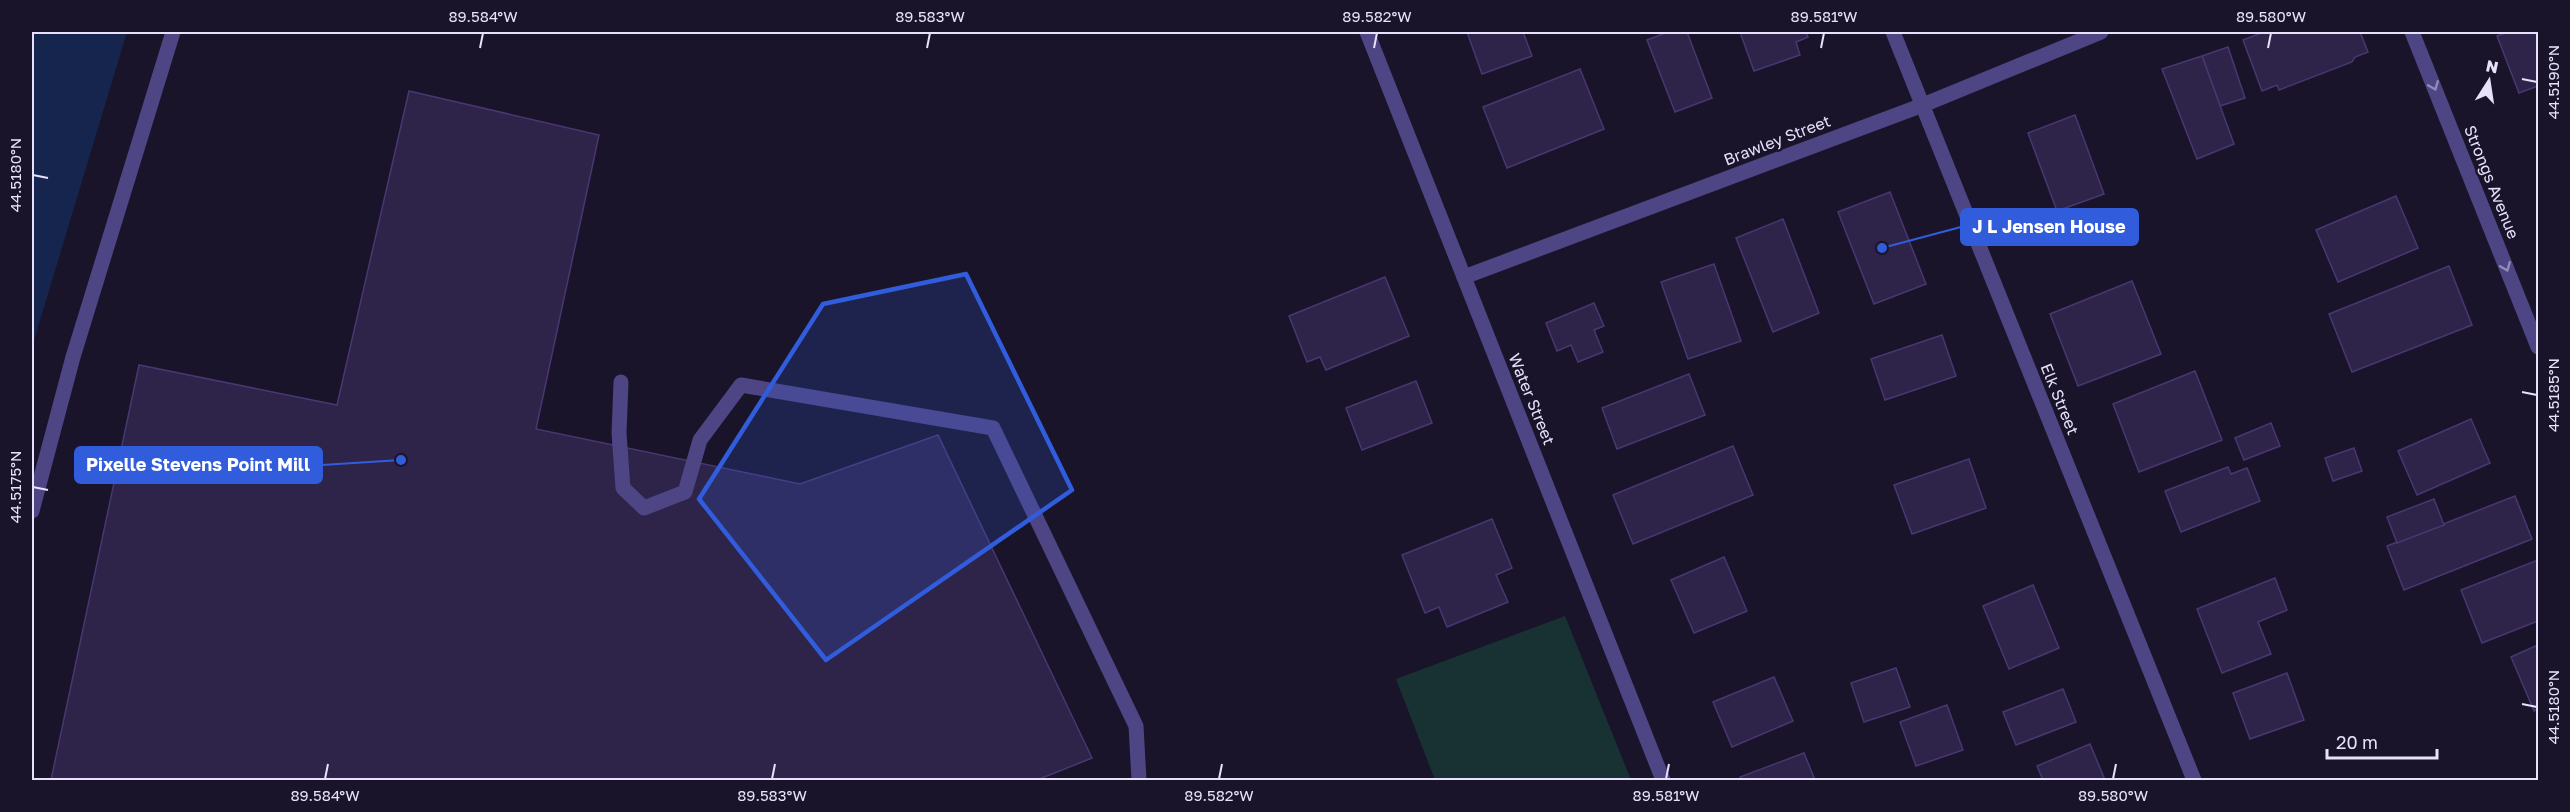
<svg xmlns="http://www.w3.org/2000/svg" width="2570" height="812" font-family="'Golos Text',sans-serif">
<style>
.green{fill:#183233}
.water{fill:#16254d}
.building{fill:#2e2349;stroke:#493772;stroke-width:1.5}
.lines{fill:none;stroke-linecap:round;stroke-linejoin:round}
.minor{stroke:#4e4584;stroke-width:15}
.oneway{stroke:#938bba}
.marked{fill:#315ddc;fill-opacity:0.2;stroke:#315ddc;stroke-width:4.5;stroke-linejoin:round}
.ticks{fill:none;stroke:#e7e1fc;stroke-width:2}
.labels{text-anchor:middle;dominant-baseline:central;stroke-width:5;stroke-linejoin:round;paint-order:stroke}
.street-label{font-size:16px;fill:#e7e1fc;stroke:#1a142a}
.leader{fill:none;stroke:#315ddc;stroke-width:2}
.callout-dot{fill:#315ddc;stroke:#1a142a;stroke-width:2}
.callout{fill:#315ddc;stroke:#315ddc;stroke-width:2}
.callout-label{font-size:18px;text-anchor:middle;font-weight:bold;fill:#fff}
.neatline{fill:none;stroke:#e7e1fc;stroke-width:2}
.ticks-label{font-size:15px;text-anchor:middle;fill:#e7e1fc}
</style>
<rect width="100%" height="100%" fill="#1a142a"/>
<path class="green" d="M1565 616 1631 780H1435L1396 679Z"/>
<path class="water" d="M32 32H127L32 347Z"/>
<g class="building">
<path d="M1467 32H1523L1532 56 1482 74Z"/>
<path d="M1668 32H1687L1712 98 1675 112 1647 40Z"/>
<path d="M1740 32H1806L1808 37 1796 42 1800 55 1754 71Z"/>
<path d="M2264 32H2360L2368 52 2355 57 2352 62 2279 90 2277 85 2262 91 2243 40Z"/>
<path d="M2508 32H2538V86L2519 93 2497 36Z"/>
<path d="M2228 47 2245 98 2220 106 2202 56Z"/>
<path d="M2202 56 2234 144 2197 159 2162 69Z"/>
<path d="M1580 69 1604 129 1507 168 1483 107Z"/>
<path d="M409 91 599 135 536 429 800 484 938 435 1092 758 1037 780H51L139 365 337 405Z"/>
<path d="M2075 115 2104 194 2057 211 2028 133Z"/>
<path d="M1890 192 1926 284 1874 304 1838 212Z"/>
<path d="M2396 196 2418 248 2338 282 2316 230Z"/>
<path d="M1783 219 1819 313 1773 332 1736 238Z"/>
<path d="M1714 264 1741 341 1688 359 1661 282Z"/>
<path d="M2449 266 2472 325 2352 372 2329 314Z"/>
<path d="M1385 277 1409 336 1326 370 1320 357 1307 362 1289 316Z"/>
<path d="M2132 281 2161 354 2078 386 2050 314Z"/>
<path d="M1594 303 1604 326 1594 330 1603 352 1578 362 1571 345 1557 351 1546 323Z"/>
<path d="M1942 335 1956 376 1885 400 1871 359Z"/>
<path d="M2195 371 2222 440 2139 472 2113 404Z"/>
<path d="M1689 374 1705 415 1617 449 1602 408Z"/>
<path d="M1416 381 1432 423 1362 450 1346 408Z"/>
<path d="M2471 419 2490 463 2417 495 2398 451Z"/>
<path d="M2271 423 2280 446 2244 460 2235 438Z"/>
<path d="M1733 446 1753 495 1633 544 1613 495Z"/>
<path d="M2354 448 2362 471 2333 481 2325 458Z"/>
<path d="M1969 459 1986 508 1912 534 1894 485Z"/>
<path d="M2228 467 2231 474 2247 468 2260 501 2181 532 2165 491Z"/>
<path d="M2515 496 2532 539 2404 590 2387 546Z"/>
<path d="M2434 499 2444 525 2397 543 2387 517Z"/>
<path d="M1492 519 1512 568 1496 575 1508 602 1447 627 1439 607 1425 613 1402 555Z"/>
<path d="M1724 557 1747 611 1694 633 1671 580Z"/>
<path d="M2538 560V621L2482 643 2461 590Z"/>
<path d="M2275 578 2287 610 2258 622 2271 654 2222 673 2197 609Z"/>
<path d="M2033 585 2059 648 2009 669 1983 606Z"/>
<path d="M2538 645V709L2534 711 2511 657Z"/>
<path d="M1896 668 1910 707 1864 722 1851 683Z"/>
<path d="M2287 673 2304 720 2250 739 2233 693Z"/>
<path d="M1774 677 1793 721 1732 747 1713 702Z"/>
<path d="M2063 689 2076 722 2016 745 2003 712Z"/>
<path d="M1947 705 1963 750 1916 766 1900 722Z"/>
<path d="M2090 744 2105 780H2043L2037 766Z"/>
<path d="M1804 753 1815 780H1742L1740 777Z"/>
</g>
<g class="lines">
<g class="minor">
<path d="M1367 32 1663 780"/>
<path d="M1893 32 2194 780"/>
<path d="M2412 32 2538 347"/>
<path d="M1464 277 1923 105 2101 32"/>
<path d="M621 382 619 433 623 488 644 508 685 492 700 440 741 385 993 428 1136 726 1139 780"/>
<path d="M32 511 73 357 173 32"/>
</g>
</g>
<defs><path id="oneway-chevron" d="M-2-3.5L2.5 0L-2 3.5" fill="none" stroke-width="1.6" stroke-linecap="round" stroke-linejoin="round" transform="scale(1.5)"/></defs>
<g class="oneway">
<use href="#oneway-chevron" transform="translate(2434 86) rotate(68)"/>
<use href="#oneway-chevron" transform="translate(2506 267) rotate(68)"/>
</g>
<path class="marked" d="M966 274 1072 490 826 660 699 499 823 304Z"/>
<path class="ticks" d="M480 48 483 33M927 48 930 33M1374 48 1377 33M1821 48 1824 33M2268 48 2271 33M2522 79 2537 82M33 175 48 178M2522 392 2537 395M33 487 48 490M2522 704 2537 707M325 779 328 764M772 779 775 764M1219 779 1222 764M1666 779 1669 764M2113 779 2116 764"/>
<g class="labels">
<g class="street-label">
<text transform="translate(1777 140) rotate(-21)">Brawley Street</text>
<text transform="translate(2492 182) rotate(68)">Strongs Avenue</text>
<text transform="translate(1532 399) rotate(68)">Water Street</text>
<text transform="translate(2060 399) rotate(68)">Elk Street</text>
</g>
</g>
<path class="leader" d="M1882 248L1961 227M401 460L322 465"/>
<g class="callout-dot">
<circle cx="1882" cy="248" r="6"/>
<circle cx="401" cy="460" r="6"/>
</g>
<g class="callout">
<rect x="1961" y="209" width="177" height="36" rx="6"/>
<rect x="75" y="447" width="247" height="36" rx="6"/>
</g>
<g class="callout-label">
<text x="2049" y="233">J L Jensen House</text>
<text x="198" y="471">Pixelle Stevens Point Mill</text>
</g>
<rect width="2570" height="812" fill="none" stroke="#1a142a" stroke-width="66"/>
<g transform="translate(2489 81) rotate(12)" stroke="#1a142a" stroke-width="4.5" paint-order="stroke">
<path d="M0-4.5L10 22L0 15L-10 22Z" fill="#e7e1fc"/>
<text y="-9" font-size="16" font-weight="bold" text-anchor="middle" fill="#e7e1fc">N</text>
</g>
<path d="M2327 749v9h110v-9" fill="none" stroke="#e7e1fc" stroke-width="3"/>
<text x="2336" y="749" font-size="18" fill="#e7e1fc" stroke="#1a142a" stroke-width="4.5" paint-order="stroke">20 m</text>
<rect x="33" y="33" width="2504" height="746" class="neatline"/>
<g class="ticks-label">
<text x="483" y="22">89.584°W</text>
<text x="930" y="22">89.583°W</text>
<text x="1377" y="22">89.582°W</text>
<text x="1824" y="22">89.581°W</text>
<text x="2271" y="22">89.580°W</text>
<text transform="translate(2554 82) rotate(-90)" y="5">44.5190°N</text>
<text transform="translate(16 175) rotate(-90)" y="5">44.5180°N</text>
<text transform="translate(2554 395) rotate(-90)" y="5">44.5185°N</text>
<text transform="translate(16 487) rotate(-90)" y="5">44.5175°N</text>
<text transform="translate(2554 707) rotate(-90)" y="5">44.5180°N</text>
<text x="325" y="801">89.584°W</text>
<text x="772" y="801">89.583°W</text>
<text x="1219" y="801">89.582°W</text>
<text x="1666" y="801">89.581°W</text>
<text x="2113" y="801">89.580°W</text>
</g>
</svg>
